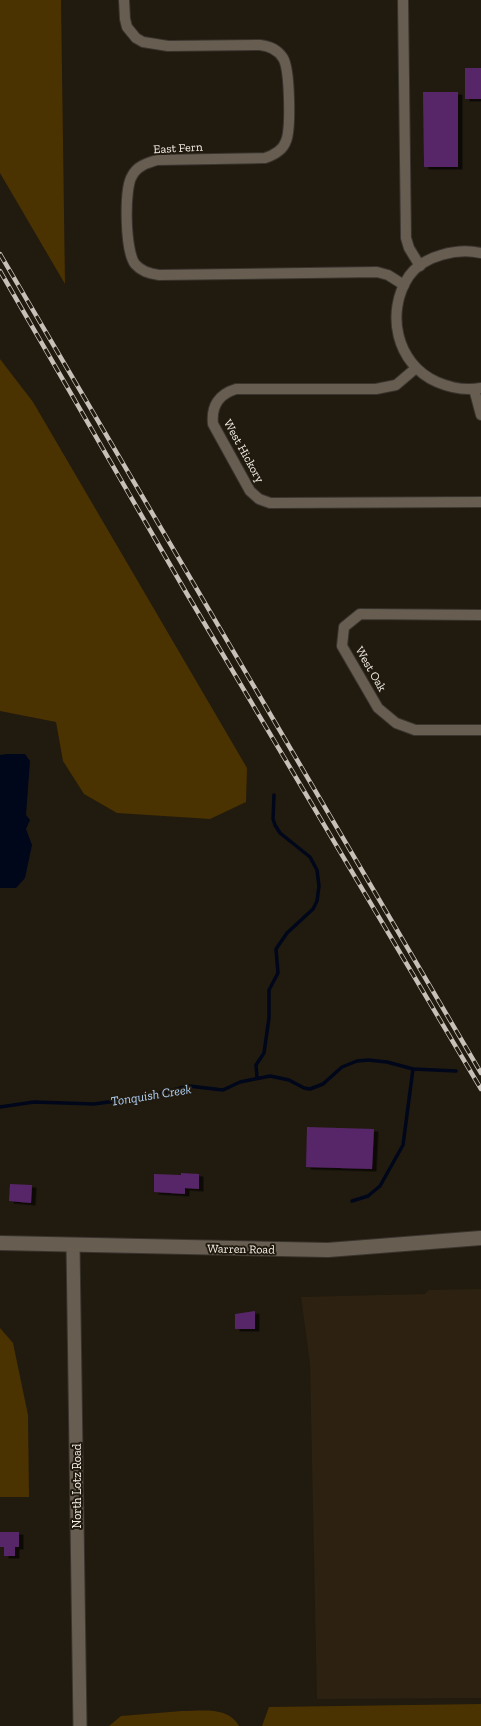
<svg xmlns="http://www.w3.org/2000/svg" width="481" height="1726" font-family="'Zilla Slab',serif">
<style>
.built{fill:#2d2211}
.green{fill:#4b3201}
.water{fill:#00071a}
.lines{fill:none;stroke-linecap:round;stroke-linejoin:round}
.stream{stroke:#00071a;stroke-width:3.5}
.building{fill:#572668;filter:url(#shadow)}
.minor-casing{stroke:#39342e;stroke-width:12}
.tertiary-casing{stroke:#39342e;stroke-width:15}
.secondary-casing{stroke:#39342e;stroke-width:16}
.minor{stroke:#675e51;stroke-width:10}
.tertiary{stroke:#675e51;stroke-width:13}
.secondary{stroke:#675e51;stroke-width:14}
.rail-casing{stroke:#c6c0b8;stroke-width:4.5}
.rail{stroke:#211a0f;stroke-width:3;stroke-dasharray:9;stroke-linecap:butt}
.labels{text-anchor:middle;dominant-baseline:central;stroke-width:4;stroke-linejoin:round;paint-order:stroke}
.street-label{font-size:12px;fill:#f5f0e8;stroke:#211a0f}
.water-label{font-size:13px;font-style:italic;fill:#b3d3f6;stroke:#211a0f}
</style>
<defs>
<filter id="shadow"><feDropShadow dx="4.5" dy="2.5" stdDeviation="0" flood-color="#0009"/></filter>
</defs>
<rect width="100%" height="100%" fill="#211a0f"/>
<path class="built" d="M481 1289V1698L317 1699 310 1363 301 1297 425 1294 429 1290Z"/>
<g class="green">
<path d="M0 0H61L65 284 0 173Z"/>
<path d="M0 359 33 402 247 768 246 802 210 819 117 813 84 794 63 761 56 722 0 711Z"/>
<path d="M0 1328 13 1343 28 1415 29 1497H0Z"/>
<path d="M481 1704V1726H262L269 1707Z"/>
<path d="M182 1711C202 1711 228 1706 239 1726H109L121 1716Z"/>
</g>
<path class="water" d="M7 754H25L30 761 26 815 30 820 26 829 32 845 25 878 16 888H0V755Z"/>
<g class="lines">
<g class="stream">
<path d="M257 1077 256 1065 264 1053 269 1018V990L278 973 276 949 287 933 313 909 317 901 319 886 317 870 310 857 280 833 275 825 273 819 274 795"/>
<path d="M0 1107 34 1102 94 1104 145 1097 189 1086 223 1090 240 1082 270 1076 289 1080 304 1088 310 1089 323 1084 342 1067 357 1061 368 1060 387 1062 413 1069 456 1071"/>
<path d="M352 1201 368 1196 380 1186 403 1145 413 1069"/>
</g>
</g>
<g class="building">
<rect x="465" y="68" width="16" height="31"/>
<path d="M423 92H458V167H424Z"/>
<path d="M307 1127 374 1129 372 1169 306 1167Z"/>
<path d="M181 1173 199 1174V1189L185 1188V1194L154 1192V1174L181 1175Z"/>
<path d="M10 1184 32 1185 31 1203 9 1201Z"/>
<path d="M255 1311V1329H235V1314Z"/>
<path d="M0 1532H19V1547H15V1556H4V1547H0Z"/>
</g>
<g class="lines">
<defs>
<g id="minor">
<path d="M124 0 125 19 127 27 136 38 143 42 168 46 260 45C269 46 278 50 283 58 290 69 291 129 286 141 283 150 274 155 265 158L157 160C147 163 137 166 132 176 124 189 125 251 135 264 141 271 150 274 159 275L377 272 388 275 404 285"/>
<path d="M403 0 406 238 409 248 420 266"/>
<path d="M481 253C458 248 424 255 409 276 385 312 396 364 437 382 451 388 465 391 481 388"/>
<path d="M416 368 396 385 376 389H236C219 394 211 406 213 424L250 491 259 499 270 503 481 502"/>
<path d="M474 389 481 415"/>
<path d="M481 615 360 614 344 627 342 646 378 708 396 723 415 730H481"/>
</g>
<path id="tertiary" d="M73 1245 80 1726"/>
<path id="secondary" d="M0 1243 328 1250 481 1238"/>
</defs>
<use href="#minor" class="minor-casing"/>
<use href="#tertiary" class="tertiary-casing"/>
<use href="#secondary" class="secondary-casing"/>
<use href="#minor" class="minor"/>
<use href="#tertiary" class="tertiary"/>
<use href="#secondary" class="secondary"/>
<defs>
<g id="rail">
<path d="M0 254 481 1073"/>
<path d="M0 271 187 594 481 1089"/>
</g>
</defs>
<use href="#rail" class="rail-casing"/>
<use href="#rail" class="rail"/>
</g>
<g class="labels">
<g class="street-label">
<text transform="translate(178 148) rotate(-3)">East Fern</text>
<text transform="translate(244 451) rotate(61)">West Hickory</text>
<text transform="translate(371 669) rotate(60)">West Oak</text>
<text transform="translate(241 1249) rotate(1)">Warren Road</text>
<text transform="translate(77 1486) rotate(-90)">North Lotz Road</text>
</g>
<g class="water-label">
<text transform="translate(151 1095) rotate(-9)">Tonquish Creek</text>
</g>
</g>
</svg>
